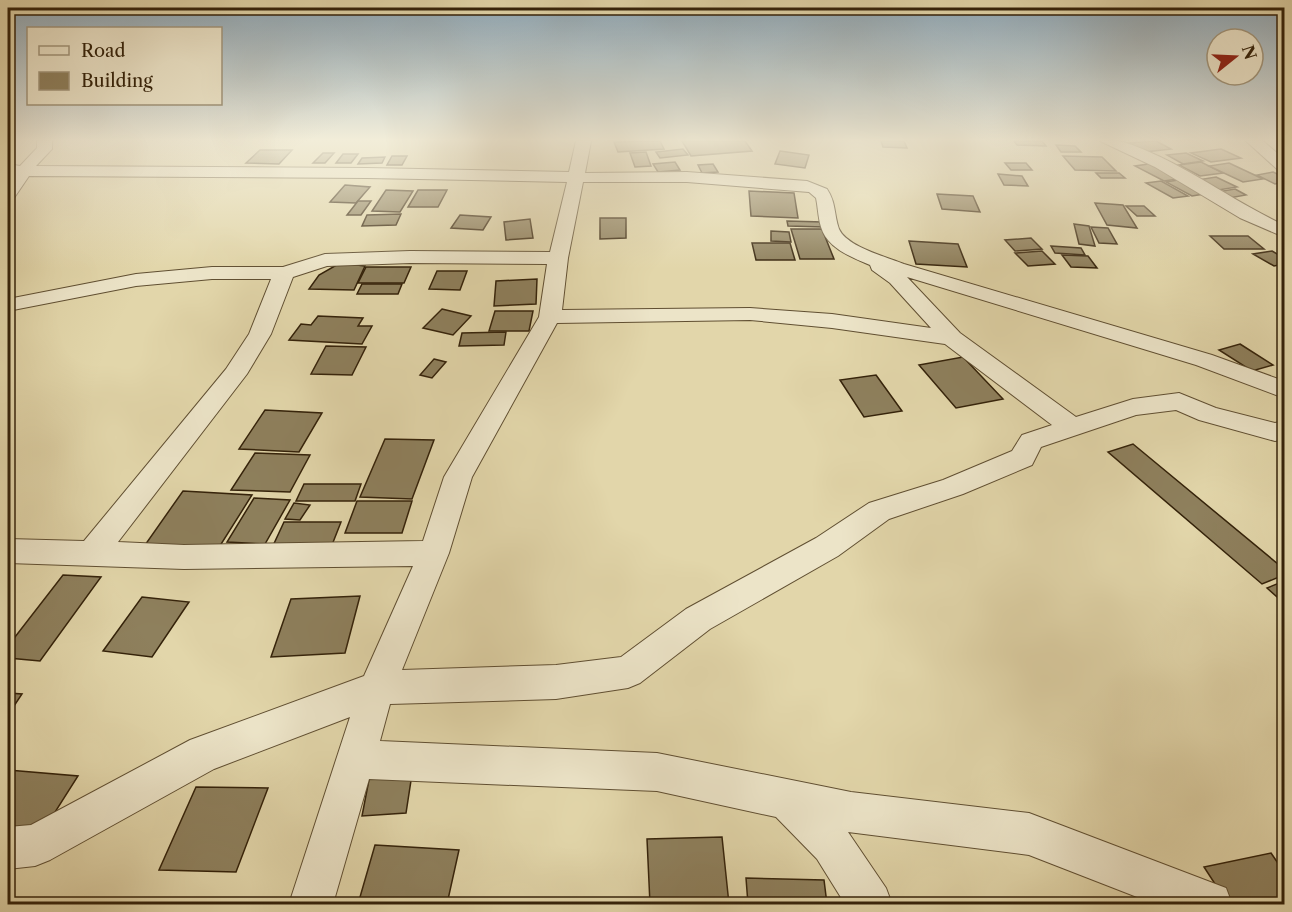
<svg xmlns="http://www.w3.org/2000/svg" width="1292" height="912" font-family="'Libre Caslon Text',serif">
<style>
.building{fill:#8e805d;stroke:#34220a;stroke-width:1.5}
.lines{fill:none;stroke-linecap:round;stroke-linejoin:round}
.street-casing{stroke:#604f32;stroke-width:2}
.street{fill:#ece4c8;fill-rule:evenodd}
</style>
<rect width="100%" height="100%" fill="#e2d6aa"/>
<filter id="stains"><feTurbulence type="fractalNoise" baseFrequency=".00333" numOctaves="4"/><feColorMatrix values="0 0 0 0 .2 0 0 0 0 .09 0 0 0 0 .02 0 0 0 .5 -.17"/></filter>
<radialGradient id="worn" r=".72"><stop offset=".6" stop-color="#630" stop-opacity="0"/><stop offset="1" stop-color="#630" stop-opacity=".3"/></radialGradient>
<g class="building">
<path d="M660 141 664 149 618 152 614 142Z"/>
<path d="M682 141H745L752 151 691 156Z"/>
<path d="M881 141H904L907 148 883 147Z"/>
<path d="M1014 141H1042L1046 146 1017 145Z"/>
<path d="M1156 141 1171 149 1145 152 1129 143Z"/>
<path d="M1056 145 1075 146 1081 152H1061Z"/>
<path d="M683 149 688 155 660 158 656 152Z"/>
<path d="M1221 149 1241 158 1211 162 1191 153Z"/>
<path d="M260 150H292L279 164 246 163Z"/>
<path d="M780 151 809 155 805 168 775 164Z"/>
<path d="M646 152 651 166 635 167 630 153Z"/>
<path d="M323 153H334L325 163H313Z"/>
<path d="M1186 153 1203 161 1183 164 1167 155Z"/>
<path d="M343 154H358L351 163H336Z"/>
<path d="M392 156H407L402 165H387Z"/>
<path d="M1063 156 1102 157 1116 171 1075 170Z"/>
<path d="M385 157 382 163 358 164 362 158Z"/>
<path d="M675 162 680 170 658 172 653 164Z"/>
<path d="M1201 162 1223 173 1200 176 1179 165Z"/>
<path d="M1005 163H1026L1032 170H1011Z"/>
<path d="M1155 163 1184 178 1164 181 1135 166Z"/>
<path d="M1229 163 1263 179 1243 182 1209 166Z"/>
<path d="M713 164 718 172 702 173 698 165Z"/>
<path d="M1273 172 1284 177V182L1275 184 1257 175Z"/>
<path d="M1096 173H1119L1125 178H1101Z"/>
<path d="M998 174 1022 176 1028 186 1004 185Z"/>
<path d="M1216 177 1237 187 1212 191 1191 181Z"/>
<path d="M1184 179 1210 193 1192 196 1166 182Z"/>
<path d="M1161 181 1188 196 1173 198 1146 183Z"/>
<path d="M345 185 370 187 356 203 330 202Z"/>
<path d="M1235 189 1246 195 1229 198 1217 192Z"/>
<path d="M386 190 413 191 400 212 372 211Z"/>
<path d="M418 190H447L438 207H408Z"/>
<path d="M749 191 794 193 798 218 751 216Z"/>
<path d="M937 194 973 196 980 212 942 209Z"/>
<path d="M358 201H371L361 215H347Z"/>
<path d="M1095 203 1123 205 1137 228 1107 225Z"/>
<path d="M1126 206H1144L1155 216H1137Z"/>
<path d="M401 214 396 225 362 226 367 215Z"/>
<path d="M460 215 491 217 483 230 451 228Z"/>
<path d="M600 218H626V238L600 239Z"/>
<path d="M530 219 533 238 506 240 504 222Z"/>
<path d="M787 221 823 222 824 227 788 226Z"/>
<path d="M1074 224 1089 226 1095 246 1079 244Z"/>
<path d="M1091 227 1108 228 1117 244 1099 243Z"/>
<path d="M791 229H822L834 259H800Z"/>
<path d="M771 231 789 232 791 242 771 241Z"/>
<path d="M1210 236H1248L1264 249H1224Z"/>
<path d="M1031 238 1042 249 1015 251 1005 240Z"/>
<path d="M909 241 958 244 967 267 916 264Z"/>
<path d="M752 243H790L795 260H756Z"/>
<path d="M1051 246 1081 248 1085 255 1055 253Z"/>
<path d="M1042 251 1055 264 1028 266 1015 253Z"/>
<path d="M1272 251 1284 258V264L1274 266 1253 254Z"/>
<path d="M1062 255 1088 256 1097 268 1071 267Z"/>
<path d="M340 263 365 266 354 290 309 289 319 275Z"/>
<path d="M366 267H411L404 283H358Z"/>
<path d="M437 271H467L460 290 429 289Z"/>
<path d="M537 279 536 304 494 306 496 281Z"/>
<path d="M362 284H402L398 294H357Z"/>
<path d="M442 309 471 316 453 335 423 328Z"/>
<path d="M495 311H533L529 331H489Z"/>
<path d="M318 316 363 318 358 326H372L362 344 289 340 301 324 311 325Z"/>
<path d="M506 332 504 345 459 346 462 333Z"/>
<path d="M1240 344 1273 365 1252 371 1219 350Z"/>
<path d="M326 346 366 347 352 375 311 374Z"/>
<path d="M963 357 1003 399 956 408 919 365Z"/>
<path d="M434 359 446 362 432 378 420 375Z"/>
<path d="M876 375 902 411 864 417 840 380Z"/>
<path d="M265 410 322 413 299 452 239 449Z"/>
<path d="M385 439 434 440 412 499 360 497Z"/>
<path d="M1133 444 1284 569V575L1262 584 1108 452Z"/>
<path d="M255 453 310 455 290 492 231 490Z"/>
<path d="M304 484H361L355 501H296Z"/>
<path d="M183 491 252 495 218 549 145 545Z"/>
<path d="M254 498 290 500 265 544 227 542Z"/>
<path d="M357 501H412L402 533H345Z"/>
<path d="M294 503 310 505 300 520 285 519Z"/>
<path d="M284 522H341L330 550H271Z"/>
<path d="M63 575 101 577 40 661 8 658V646Z"/>
<path d="M1284 581V603L1267 588Z"/>
<path d="M360 596 345 653 271 657 291 599Z"/>
<path d="M142 597 189 602 152 657 103 651Z"/>
<path d="M8 693 22 694 8 715Z"/>
<path d="M414 761 406 813 362 816 372 764Z"/>
<path d="M8 770 78 776 38 839 19 837 8 854Z"/>
<path d="M196 787 268 788 236 872 159 870Z"/>
<path d="M722 837 729 904H650L647 839Z"/>
<path d="M375 845 459 850 447 904H358Z"/>
<path d="M1271 853 1284 872V904H1228L1204 867Z"/>
<path d="M746 878 824 880 827 904H748Z"/>
</g>
<g class="lines">
<defs>
<g id="street">
<path d="M37 141H52V149L36 166 367 168 569 172 576 141H591L585 173 687 172 807 181 827 189C836 202 834 215 839 229 847 247 887 257 904 264L1212 355 1284 381V398L1196 365 907 277 960 333 1076 417 1133 399 1179 393 1216 408 1275 423 1284 421V439L1275 441 1199 420 1176 410 1136 415 1041 447 1032 465 963 494 889 519 838 556 710 629 640 683 628 688 556 699 390 704 380 741 657 753 851 792 1029 813 1226 888 1232 904H1155L1029 855 848 832 886 888 892 904H845L817 859 776 817 657 791 369 779 333 904H289L350 717 214 769 50 860 35 866 8 869V827L31 825 190 740 364 676 413 566 184 569 8 563V539L84 541 226 369 249 334 271 279H212L136 286 8 311V299L136 274 212 267H283L325 254 410 251 550 252 567 182 367 178 29 176 14 198 8 199V183L14 175 8 174V164L20 166 37 148ZM583 182H687L809 192 816 198C818 207 818 217 821 227 827 248 851 257 870 265L872 270 890 283 931 328 832 314 750 308 562 310 568 258ZM410 263 547 264 539 317 444 477 423 541 184 545 118 542 247 374 271 334 293 277 327 266ZM750 320 832 328 945 344 1052 425 1022 435 1012 451 943 480 869 503 816 538 686 609 621 657 556 665 402 670 449 553 472 477 557 323Z"/>
<path d="M1100 141C1107 141 1116 140 1123 142 1180 160 1230 200 1284 225V237L1240 218 1155 167Z"/>
<path d="M1246 141H1263L1284 159V172L1278 170Z"/>
</g>
</defs>
<use href="#street" class="street-casing"/>
<use href="#street" class="street"/>
</g>
<linearGradient id="sky" x2="0" y2="1"><stop stop-color="#8ea9ba"/><stop offset="0.52" stop-color="#f2edd9"/><stop offset="1" stop-color="#f2edd9" stop-opacity="0"/></linearGradient>
<rect width="1292" height="269" fill="url(#sky)"/>
<rect width="1292" height="912" fill="none" stroke="#e2d6aa" stroke-width="30"/>
<rect x="9" y="9" width="1274" height="894" fill="none" stroke="#34220a" stroke-width="3"/>
<rect x="15" y="15" width="1262" height="882" fill="none" stroke="#34220a" stroke-width="1.5"/>
<rect x="27" y="27" width="195" height="78" fill="#ece4c8" stroke="#a2967c" stroke-width="1.5"/>
<rect x="39" y="46" width="30" height="9" fill="#ece4c8" stroke="#a2967c" stroke-width="1.5"/>
<text x="81" y="57" font-size="18" fill="#34220a">Road</text>
<rect x="39" y="72" width="30" height="18" fill="#8e805d" stroke="#a2967c" stroke-width="1.5"/>
<text x="81" y="87" font-size="18" fill="#34220a">Building</text>
<g transform="translate(1235 57) rotate(72)"><circle r="28" fill="#ece4c8" stroke="#a2967c" stroke-width="1.5"/>
<path d="M0-4.5L10 22L0 15L-10 22Z" fill="#8f2418"/>
<text y="-9" font-size="16" font-weight="bold" text-anchor="middle" fill="#34220a">N</text>
</g>
<rect width="100%" height="100%" filter="url(#stains)"/>
<rect width="100%" height="100%" fill="url(#worn)"/>
</svg>
